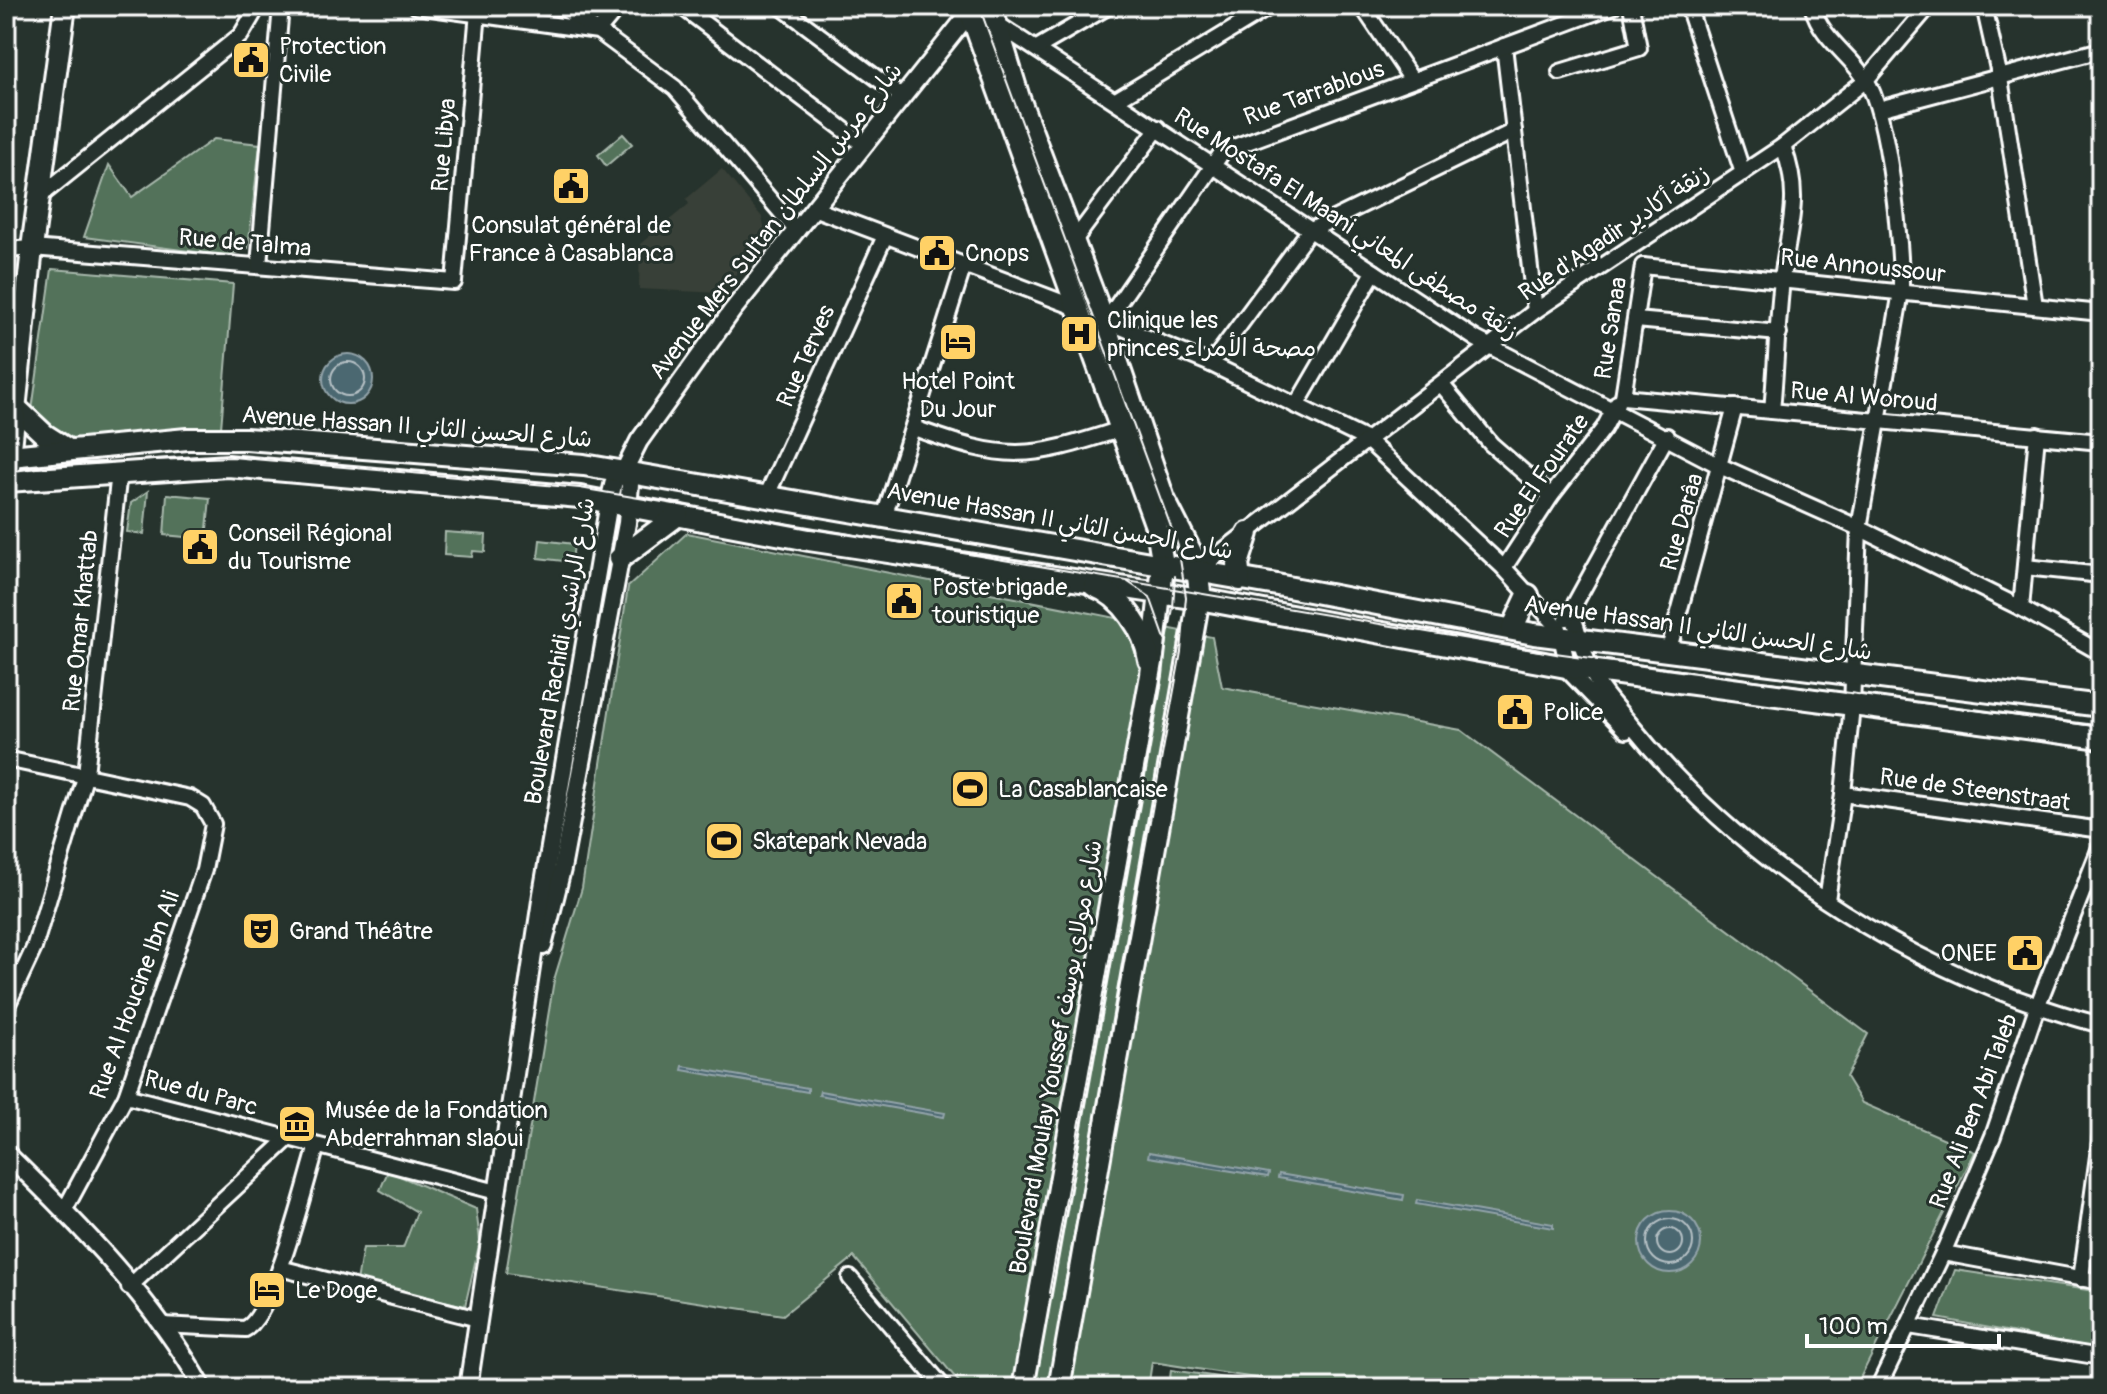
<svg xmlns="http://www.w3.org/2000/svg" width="2107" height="1394" font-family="Pangolin,'Playpen Sans Arabic',sans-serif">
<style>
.built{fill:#394037}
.green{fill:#52725a;stroke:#a8b8ac;stroke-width:2}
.water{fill:#4b6771;stroke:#93a4aa;stroke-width:2}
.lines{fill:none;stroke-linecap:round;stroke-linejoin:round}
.shore{stroke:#b7c2c6;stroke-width:2}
.minor-casing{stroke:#fff;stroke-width:20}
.tertiary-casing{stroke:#fff;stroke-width:22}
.secondary-casing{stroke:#fff;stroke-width:26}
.minor{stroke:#26332d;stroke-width:14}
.tertiary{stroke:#26332d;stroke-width:16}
.secondary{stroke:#26332d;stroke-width:20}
.tram{stroke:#fff;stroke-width:2}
.labels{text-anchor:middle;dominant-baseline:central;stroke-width:6;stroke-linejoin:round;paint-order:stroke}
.poi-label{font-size:24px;fill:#fff;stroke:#26332d;text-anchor:start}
.street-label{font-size:24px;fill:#fff;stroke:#26332d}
</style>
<rect width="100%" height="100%" fill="#26332d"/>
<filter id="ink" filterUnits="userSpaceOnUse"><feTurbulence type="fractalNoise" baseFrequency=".0125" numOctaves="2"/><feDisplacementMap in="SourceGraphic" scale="16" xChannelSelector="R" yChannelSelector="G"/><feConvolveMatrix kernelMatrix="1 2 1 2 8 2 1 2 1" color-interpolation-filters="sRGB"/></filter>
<g filter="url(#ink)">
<path class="built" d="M722 169 762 217 766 234 764 240 721 293 639 289 640 244 689 204 686 199Z"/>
<g class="green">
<path d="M623 134 632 144 606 166 598 155Z"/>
<path d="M214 139 260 144 248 248 227 256 84 237 109 165 132 197Z"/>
<path d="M52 269 233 284 221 428 65 442 31 417Z"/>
<path d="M148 491 144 534 127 532 131 503Z"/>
<path d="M167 494 210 498 206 539 164 535Z"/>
<path d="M445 532 486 535 485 552 473 551 472 557 444 555Z"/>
<path d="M687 533 1212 637 1222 687 1461 730 1868 1034 1846 1077 1862 1103 1975 1152 1855 1388H1320L1152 1362 1148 1388H964L854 1257 783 1315 506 1273 554 980 582 888 628 587Z"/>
<path d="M540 540 574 544 572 562 538 558Z"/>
<path d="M388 1171 476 1209 480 1241 465 1306 357 1281 363 1248H403L417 1212 380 1190Z"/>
<path d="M1955 1270 2101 1292V1349L1937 1318Z"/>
<path d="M1171 1370 1292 1388H1169Z"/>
</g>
<g class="water">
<circle cx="348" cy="379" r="25"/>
<path d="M683 1066 808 1088V1092L682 1070Z"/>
<path d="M820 1091 945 1113 944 1117 819 1095Z"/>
<path d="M1149 1152 1269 1173 1268 1177 1148 1157Z"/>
<path d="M1279 1174 1404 1195 1403 1200 1278 1178Z"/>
<path d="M1417 1200 1553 1224V1228L1416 1204Z"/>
<circle cx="1670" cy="1242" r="31"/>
</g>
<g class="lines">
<g class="shore">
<circle cx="348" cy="379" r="17"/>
<circle cx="1670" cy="1242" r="23"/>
<circle cx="1670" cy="1242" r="13"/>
</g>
<defs>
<g id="minor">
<path d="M416 6 598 31 675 88 796 230"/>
<path d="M560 6 598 31 619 6"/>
<path d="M681 6 863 144"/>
<path d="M780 6 901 96"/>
<path d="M1362 6 1412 80"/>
<path d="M1688 6 1743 173"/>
<path d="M1812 6C1822 40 1848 52 1866 80 1889 114 1902 249 1901 292L1859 528 1852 706 1843 794 1827 900"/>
<path d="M1984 6 2000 78 2035 306"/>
<path d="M996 23 1476 339 1720 466 1859 528 2021 608 2101 653"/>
<path d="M1504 46 1535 311"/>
<path d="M1037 48 1109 6"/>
<path d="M1560 72 1639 48 1631 6"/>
<path d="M1116 100 1271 6"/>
<path d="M1879 109 2101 50"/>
<path d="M39 197 241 35 258 6"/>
<path d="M813 208 1080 309"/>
<path d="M1070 246 1158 128"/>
<path d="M6 250 32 248 454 282 478 12"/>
<path d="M259 265 281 6"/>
<path d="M1643 266 2101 313"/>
<path d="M1099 318 1211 364 1367 440 1504 568 1559 628"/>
<path d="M1107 320 1223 151 1613 6"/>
<path d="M1636 320 1779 333"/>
<path d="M1211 364 1309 231 1514 131"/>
<path d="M1442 385 1491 444 1551 496"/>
<path d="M1623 397 2101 442"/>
<path d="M1623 397 1643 266"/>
<path d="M1296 406 1374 272"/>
<path d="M1772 411C1776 367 1777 324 1782 280 1788 226 1803 200 1783 146"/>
<path d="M914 428C1007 462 1027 460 1121 429"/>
<path d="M767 495 885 236"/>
<path d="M884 517 964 265"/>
<path d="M2025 567 2101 575"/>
<path d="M1504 568 1551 496 1604 428 1617 403"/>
<path d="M1197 571 1535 311 1783 146 1866 80 1929 6"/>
<path d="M2021 608 2037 435"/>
<path d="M1572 613C1580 636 1585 662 1597 682 1606 698 1620 711 1631 725 1747 869 1922 978 2101 1025"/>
<path d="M1567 618 1667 436"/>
<path d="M1560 632 1569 672 1626 731"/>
<path d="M1669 649 1735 407"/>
<path d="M6 759 190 798 203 806 213 824 204 870 126 1096 64 1211"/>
<path d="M1843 794 2101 830"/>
<path d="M6 1008 34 948 86 774 119 472"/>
<path d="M126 1096 497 1192"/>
<path d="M1943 1253 2101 1282"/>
<path d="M280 1268 478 1319"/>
<path d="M850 1278 944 1388"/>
<path d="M2081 1279 2101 1134"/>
<path d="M129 1287 289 1138"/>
<path d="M161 1325 245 1329C274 1316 306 1181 317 1146"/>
<path d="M1909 1326 2101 1357"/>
<path d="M1878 1388 1943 1253 1993 1136 2037 1007 2101 845"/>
</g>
<g id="tertiary">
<path d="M624 471 639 441 732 311 975 6"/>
<path d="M543 946 562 869 627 523 630 484 624 471"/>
<path d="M6 1153C78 1223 154 1300 203 1388"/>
<path d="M468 1388 542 894 609 502 614 481 624 471"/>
</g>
<g id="secondary">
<path d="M968 6 1157 529 1163 565 1151 675 1023 1388"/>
<path d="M991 6 1019 98 1103 319 1164 499 1196 562 1200 592 1059 1388"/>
<path d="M13 405 45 435 67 449"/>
<path d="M10 456 187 439H246L584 465 1277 585 1534 634 2101 706"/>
<path d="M9 467 32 248 65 6"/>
<path d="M7 481 228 466 580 497 809 540 1199 599 1566 667 2101 738"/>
<path d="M619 559 678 515"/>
<path d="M1240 580 1238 564 1248 533"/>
<path d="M1094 586C1122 596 1145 631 1149 660"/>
<path d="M1512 629 1528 595"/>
</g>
</defs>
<use href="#minor" class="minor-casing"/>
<use href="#tertiary" class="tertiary-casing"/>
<use href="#secondary" class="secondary-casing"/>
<use href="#minor" class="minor"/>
<use href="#tertiary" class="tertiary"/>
<use href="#secondary" class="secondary"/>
<g class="tram">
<path d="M979 6 1178 546 1186 597 1181 652 1063 1295"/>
<path d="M6 472 76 463 232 457 580 488 1533 650 2101 727"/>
<path d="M1128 582 1150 597 1165 639"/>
<path d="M1049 1293 1173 608 1175 576"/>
</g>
</g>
</g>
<defs>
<symbol id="civic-square" viewBox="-11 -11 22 22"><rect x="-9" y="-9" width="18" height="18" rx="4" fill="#ffd166" stroke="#26332d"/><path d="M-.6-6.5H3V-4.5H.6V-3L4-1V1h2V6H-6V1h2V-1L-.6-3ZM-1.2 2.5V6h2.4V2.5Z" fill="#111"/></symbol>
<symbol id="hospital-square" viewBox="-11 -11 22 22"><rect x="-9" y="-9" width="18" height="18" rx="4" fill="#ffd166" stroke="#26332d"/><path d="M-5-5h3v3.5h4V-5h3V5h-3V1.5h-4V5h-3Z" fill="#111"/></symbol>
<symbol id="hotel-square" viewBox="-11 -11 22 22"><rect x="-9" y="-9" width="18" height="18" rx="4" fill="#ffd166" stroke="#26332d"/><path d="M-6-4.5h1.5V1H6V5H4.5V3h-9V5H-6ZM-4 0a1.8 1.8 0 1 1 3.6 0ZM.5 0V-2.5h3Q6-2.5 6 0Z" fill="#111"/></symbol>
<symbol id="stadium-square" viewBox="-11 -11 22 22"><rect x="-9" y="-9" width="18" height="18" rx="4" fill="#ffd166" stroke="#26332d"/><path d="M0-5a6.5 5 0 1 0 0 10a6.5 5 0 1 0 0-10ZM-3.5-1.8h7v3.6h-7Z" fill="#111"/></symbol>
<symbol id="theatre-square" viewBox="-11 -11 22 22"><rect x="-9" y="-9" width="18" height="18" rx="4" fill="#ffd166" stroke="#26332d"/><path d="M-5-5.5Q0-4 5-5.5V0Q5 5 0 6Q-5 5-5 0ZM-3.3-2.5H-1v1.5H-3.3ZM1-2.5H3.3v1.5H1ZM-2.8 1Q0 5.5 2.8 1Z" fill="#111"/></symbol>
<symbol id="museum-square" viewBox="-11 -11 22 22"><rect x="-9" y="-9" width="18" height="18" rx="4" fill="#ffd166" stroke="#26332d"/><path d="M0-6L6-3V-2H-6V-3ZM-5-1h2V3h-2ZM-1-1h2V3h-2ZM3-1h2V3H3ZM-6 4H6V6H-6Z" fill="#111"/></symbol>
</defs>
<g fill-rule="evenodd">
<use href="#civic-square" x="229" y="38" width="44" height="44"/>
<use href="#civic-square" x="549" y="164" width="44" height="44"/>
<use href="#civic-square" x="915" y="231" width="44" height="44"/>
<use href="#hospital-square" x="1057" y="312" width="44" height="44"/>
<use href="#hotel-square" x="936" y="320" width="44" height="44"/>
<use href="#civic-square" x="178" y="525" width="44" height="44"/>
<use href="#civic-square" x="882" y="579" width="44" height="44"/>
<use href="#civic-square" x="1493" y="690" width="44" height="44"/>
<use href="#stadium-square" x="948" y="767" width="44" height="44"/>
<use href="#stadium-square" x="702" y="819" width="44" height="44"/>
<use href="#theatre-square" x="239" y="909" width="44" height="44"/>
<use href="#civic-square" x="2003" y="931" width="44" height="44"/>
<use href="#museum-square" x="275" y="1102" width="44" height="44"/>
<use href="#hotel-square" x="245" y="1268" width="44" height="44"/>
</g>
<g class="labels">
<g class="poi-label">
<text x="279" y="46">Protection<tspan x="279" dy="28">Civile</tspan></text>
<text x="571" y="225" text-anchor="middle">Consulat général de<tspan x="571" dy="28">France à Casablanca</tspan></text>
<text x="965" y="253">Cnops</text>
<text x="1107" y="320">Clinique les<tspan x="1107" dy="28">princes مصحة الأمراء</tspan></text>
<text x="958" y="381" text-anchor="middle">Hotel Point<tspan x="958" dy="28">Du Jour</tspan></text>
<text x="228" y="533">Conseil Régional<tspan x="228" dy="28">du Tourisme</tspan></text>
<text x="932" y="587">Poste brigade<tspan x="932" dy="28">touristique</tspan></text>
<text x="1543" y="712">Police</text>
<text x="998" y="789">La Casablancaise</text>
<text x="752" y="841">Skatepark Nevada</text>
<text x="289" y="931">Grand Théâtre</text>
<text x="1997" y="953" text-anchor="end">ONEE</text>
<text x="325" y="1110">Musée de la Fondation<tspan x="325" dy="28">Abderrahman slaoui</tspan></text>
<text x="295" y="1290">Le Doge</text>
</g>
<g class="street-label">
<text transform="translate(1314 93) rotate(-20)">Rue Tarrablous</text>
<text transform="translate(444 145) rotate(-85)">Rue Libya</text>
<text transform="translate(776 221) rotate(-52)">Avenue Mers Sultan شارع مرس السلطان</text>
<text transform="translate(1346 224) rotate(33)">Rue Mostafa El Maani زنقة مصطفى المعاني</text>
<text transform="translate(1614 233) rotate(-34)">Rue d'Agadir زنقة أكادير</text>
<text transform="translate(245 243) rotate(5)">Rue de Talma</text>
<text transform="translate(1863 266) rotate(6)">Rue Annoussour</text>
<text transform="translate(1611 328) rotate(-81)">Rue Sanaa</text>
<text transform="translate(806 356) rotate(-66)">Rue Terves</text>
<text transform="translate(1864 397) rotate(5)">Rue Al Woroud</text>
<text transform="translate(417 427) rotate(4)">Avenue Hassan II شارع الحسن الثاني</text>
<text transform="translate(1542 476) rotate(-55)">Rue El Fourate</text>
<text transform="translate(1060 521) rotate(10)">Avenue Hassan II شارع الحسن الثاني</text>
<text transform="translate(1682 522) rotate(-74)">Rue Darâa</text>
<text transform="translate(81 621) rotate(-84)">Rue Omar Khattab</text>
<text transform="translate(1698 628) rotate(8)">Avenue Hassan II شارع الحسن الثاني</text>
<text transform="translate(560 651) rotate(-80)">Boulevard Rachidi شارع الراشدي</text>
<text transform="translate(1975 790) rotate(8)">Rue de Steenstraat</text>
<text transform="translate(135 995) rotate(-70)">Rue Al Houcine Ibn Ali</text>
<text transform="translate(1056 1057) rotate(-80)">Boulevard Moulay Youssef شارع مولاي يوسف</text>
<text transform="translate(201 1093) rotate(15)">Rue du Parc</text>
<text transform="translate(1974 1111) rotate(-69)">Rue Ali Ben Abi Taleb</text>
</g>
</g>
<rect width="2107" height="1394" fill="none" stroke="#26332d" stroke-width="32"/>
<rect x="16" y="16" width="2075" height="1362" fill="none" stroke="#fff" stroke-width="3" filter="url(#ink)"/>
<path d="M1807 1334v12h192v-12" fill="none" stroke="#ffffff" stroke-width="4"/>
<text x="1819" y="1334" font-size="24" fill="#ffffff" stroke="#26332d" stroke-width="6" paint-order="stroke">100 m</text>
</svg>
